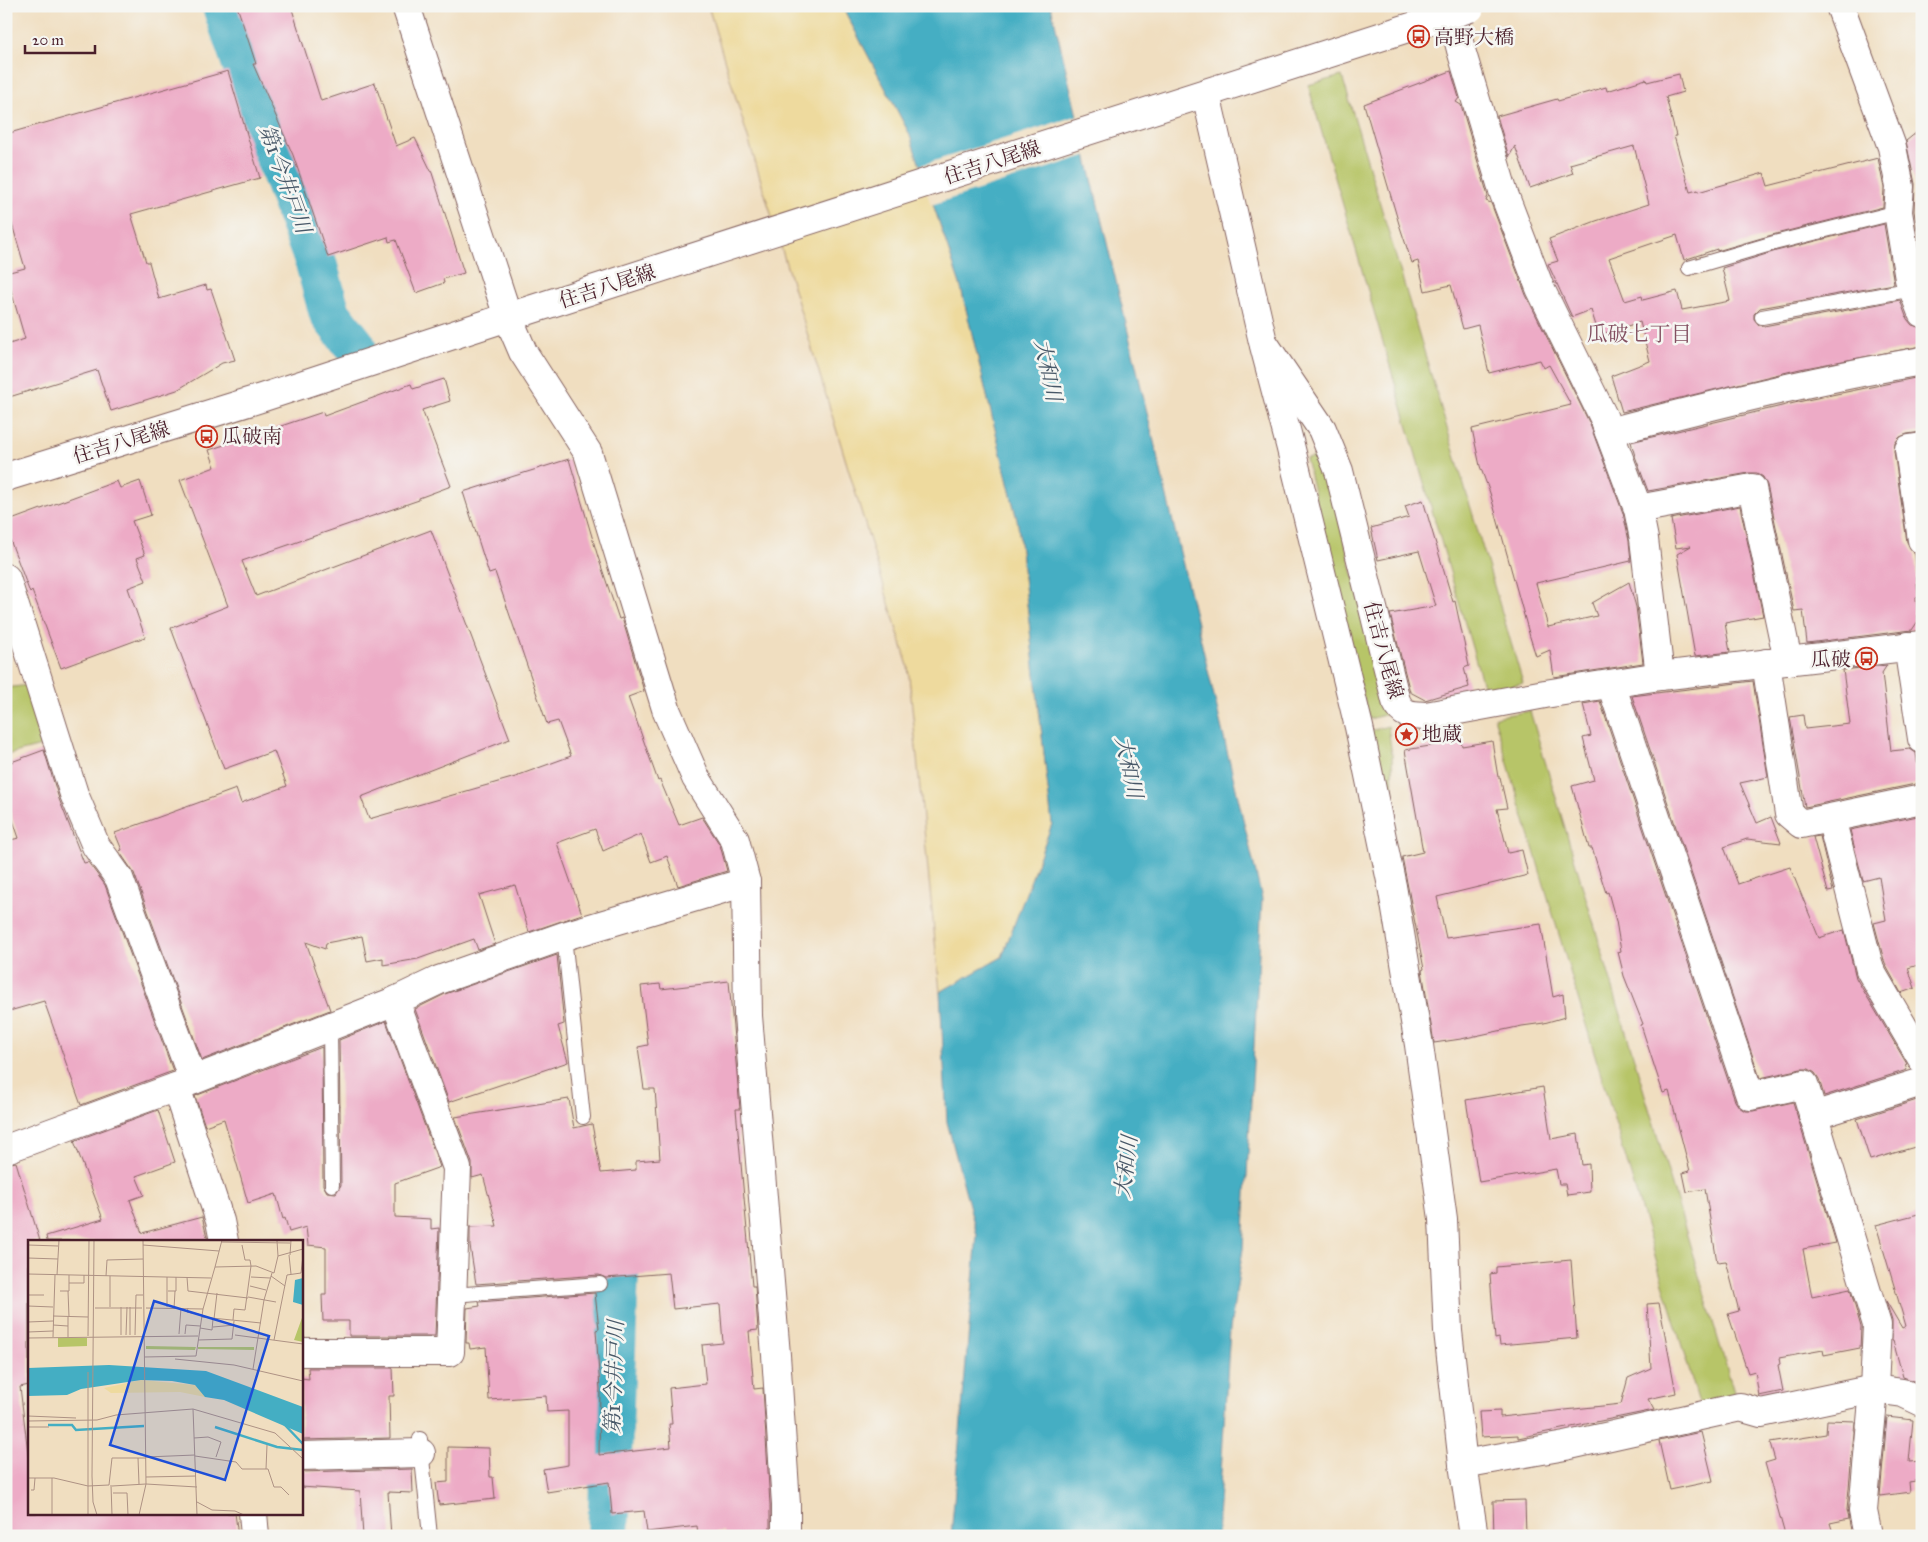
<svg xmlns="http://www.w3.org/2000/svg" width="1928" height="1542" font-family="'IM FELL Great Primer','Noto Serif JP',serif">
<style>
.green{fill:#b7c568;stroke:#80724a}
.sand{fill:#eeda9e;stroke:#9c7c64}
.water{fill:#44aec3;stroke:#476677}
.pier{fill:#f0dec0}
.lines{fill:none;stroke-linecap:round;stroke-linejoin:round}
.river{stroke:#44aec3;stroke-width:42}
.building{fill:#edabc6}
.lane-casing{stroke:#84625f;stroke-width:16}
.street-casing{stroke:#84625f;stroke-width:30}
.secondary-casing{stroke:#84625f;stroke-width:30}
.lane{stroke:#fff;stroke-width:14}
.street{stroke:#fff;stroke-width:28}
.secondary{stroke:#fff;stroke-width:28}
.secondary-bridge-casing{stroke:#84625f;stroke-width:30;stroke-linecap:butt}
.secondary-bridge{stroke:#fff;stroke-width:28}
.labels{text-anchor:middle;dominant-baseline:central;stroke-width:5;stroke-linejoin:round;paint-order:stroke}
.poi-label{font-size:20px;fill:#4a1f2b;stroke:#f6f6f2;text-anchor:start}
.street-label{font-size:20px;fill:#4a1f2b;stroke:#f6f6f2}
.water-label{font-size:21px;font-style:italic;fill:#485868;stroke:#f6f6f2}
.neighbourhood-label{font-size:21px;fill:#835061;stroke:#f6f6f2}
.inset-river{fill:none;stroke:#44aec3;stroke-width:2.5}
.inset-road{fill:none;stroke:#ae9284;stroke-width:1}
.view{fill:#1d4ed8;fill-opacity:0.15;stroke:#1d4ed8;stroke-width:2.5}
.inset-edge{fill:none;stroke:#4a1f2b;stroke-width:2.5}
</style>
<rect width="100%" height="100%" fill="#f6f6f2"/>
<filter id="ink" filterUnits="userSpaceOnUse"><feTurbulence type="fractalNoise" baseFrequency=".02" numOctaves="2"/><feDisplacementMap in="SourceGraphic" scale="10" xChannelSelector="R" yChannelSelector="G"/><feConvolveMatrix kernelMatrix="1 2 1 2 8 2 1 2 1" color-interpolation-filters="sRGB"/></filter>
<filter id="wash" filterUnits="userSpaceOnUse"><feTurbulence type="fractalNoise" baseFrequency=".0096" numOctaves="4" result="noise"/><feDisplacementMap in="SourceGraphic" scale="20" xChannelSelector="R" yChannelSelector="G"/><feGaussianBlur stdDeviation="1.12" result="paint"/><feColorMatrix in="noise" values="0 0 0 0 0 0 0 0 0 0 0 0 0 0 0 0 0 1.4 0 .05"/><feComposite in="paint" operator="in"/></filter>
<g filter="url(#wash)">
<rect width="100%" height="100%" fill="#f0dec0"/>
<g class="green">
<path d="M1342 76 1523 683 1485 692 1308 85Z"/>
<path d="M1323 455 1388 714 1369 719 1306 459Z"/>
<path d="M28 685 45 745 6 755V688Z"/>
<path d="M1530 711 1736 1399 1701 1410 1494 717Z"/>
<path d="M1388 726 1392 755 1393 801 1386 803 1370 731Z"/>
</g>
<path class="sand" d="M708 6H842L909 133 960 284 1018 524 1052 824 1002 957 940 992 908 666Z"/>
<path class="water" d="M842 6H1051L1262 899 1243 1249 1230 1329 1217 1536H951L977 1235 947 1122 940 992 1002 957 1052 824 1018 524 960 284 909 133Z"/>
<path class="pier" d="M1079 115 1088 155 931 205 918 166Z"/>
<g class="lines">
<g class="river">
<path d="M223 6 260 114 316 263 330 314 355 346"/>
<path d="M608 1536 618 1271 613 1219"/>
</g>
</g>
<g id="blocks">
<g class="building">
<path d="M237 6H291L321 101 375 83 396 146 415 138 432 173 464 273 443 279 444 283 416 293 396 240 389 242 388 237 328 257 293 155 253 64H256Z"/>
<path d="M228 71 260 178 131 214 146 262H149L159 299 206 285 207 290 211 289 235 360 222 363 177 390 111 411 97 370 6 398V345L25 339 6 273 25 268 6 204V134Z"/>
<path d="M1451 71 1459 98 1456 102 1461 105 1488 196 1486 201 1491 203 1526 295 1589 422 1623 513 1629 541 1631 561 1536 583 1548 627 1597 616 1592 603 1629 582 1636 607 1643 663 1554 677 1550 650 1536 656 1530 637 1490 493 1480 466 1472 429 1571 405 1549 365 1544 368 1540 360 1489 373 1478 325 1463 329 1451 285 1425 291 1418 261 1412 263 1399 224 1364 104Z"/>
<path d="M1679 74 1683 92 1666 97 1676 136H1674L1690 192 1698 190V192L1764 173 1768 186 1878 158 1884 188 1883 207 1772 235 1717 251V249L1684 260 1677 235 1609 258 1625 301 1642 296 1643 300 1677 291 1682 310 1730 301 1722 268 1776 251 1884 224 1894 284 1760 308 1754 314V319L1759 325 1764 326 1900 300 1907 319 1912 325 1922 328V346L1800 369 1622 412 1611 376 1650 361 1640 322 1599 335 1591 310 1572 317 1548 264 1558 261 1549 239 1596 221 1649 204 1634 146 1570 164 1573 173 1530 188 1515 146 1509 157 1497 116 1557 99 1558 101 1606 87 1607 91 1646 79 1647 82Z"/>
<path d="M1922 128V260L1914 211 1915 184 1906 141Z"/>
<path d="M1920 377 1922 432 1907 434 1900 437 1895 443 1894 451 1907 542 1915 555 1918 597 1916 598 1918 621 1912 630 1807 643 1803 610 1794 611 1767 485 1763 477 1757 473H1749L1648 491 1635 456 1631 442 1807 400Z"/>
<path d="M444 379 450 401 422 410 451 486 419 498V500L242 561 256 596 431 530 510 739 361 797 369 819 519 776V775L571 756 558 721 547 724 495 572 489 574 463 492 569 459 598 557 619 619 622 618 644 691 628 697 658 781 660 780 679 825 702 817 720 845 727 871 678 886 667 856 651 862 641 834 603 851 595 829 557 843 582 914 529 932 515 885 479 895 495 944 478 950 474 939 418 959 383 965V958L367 961 362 936 326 943 325 949 306 942 330 1010 202 1060 134 873 119 851 122 850 115 833 236 789 241 803 287 786 274 751 224 769 171 628 228 606 180 480 215 467 209 450 323 412 324 416 411 384 413 389Z"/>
<path d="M117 481 120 488 140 481 151 515 132 521 145 555 137 558 146 581 128 588 145 637 61 668 32 591 30 593 6 529V522Z"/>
<path d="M1423 500 1453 602 1455 601 1469 666 1464 668 1469 687 1425 700 1410 692 1390 614 1436 606 1419 551 1378 560 1371 528 1409 517 1405 506Z"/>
<path d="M1740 506 1763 616 1725 623 1730 652 1695 656 1677 554 1691 546 1676 548 1671 519Z"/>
<path d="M1887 665 1882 673 1891 751 1910 749 1916 753 1920 783 1805 807 1790 717 1803 715 1805 729 1850 724 1843 670Z"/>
<path d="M1753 681 1768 777 1740 783 1757 823 1771 817 1781 843 1747 839 1724 847 1738 884 1790 867 1819 938 1844 930 1856 978 1907 1064 1905 1065 1907 1070 1824 1096 1819 1079 1815 1073 1809 1069H1801L1760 1078 1632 696Z"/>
<path d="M1600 701 1735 1101 1739 1107 1745 1111H1753L1793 1102 1836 1243 1803 1249 1812 1297 1850 1289 1861 1327 1860 1348 1824 1355 1823 1350 1779 1358 1780 1364 1778 1365 1783 1391 1759 1396 1755 1371 1748 1373 1728 1314 1739 1311 1726 1261 1717 1262 1705 1189 1687 1192 1683 1173 1690 1171 1669 1091 1663 1093 1641 1025 1643 1024 1624 976 1618 952 1621 951 1616 921 1608 892 1606 893 1592 848H1589L1572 786 1594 780 1583 738 1591 736 1583 704Z"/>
<path d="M1461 741 1462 746 1492 741 1498 777H1500L1507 808 1497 809 1508 853 1522 850 1528 875 1437 897 1446 938 1541 924 1553 997 1563 994 1565 1017 1544 1023 1522 1026 1461 1039 1434 1043 1422 970 1424 969 1402 857 1423 852 1405 750Z"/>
<path d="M44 750 59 799 84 863 88 862 105 885 173 1071 81 1105 44 1001 6 1012V841L19 838 6 800V764Z"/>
<path d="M1918 816 1922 834V964L1908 968 1915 988 1901 993 1885 964 1874 923 1886 920 1879 877 1863 881 1850 830Z"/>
<path d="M1820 836 1833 891 1828 892 1813 837Z"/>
<path d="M557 955 564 1024 558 1026 568 1062 449 1102 415 1009 445 994Z"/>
<path d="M729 981 740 1109H736L752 1286H755L758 1330 749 1331 754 1389 763 1388 770 1505V1533L724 1536V1531L698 1534 697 1526 647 1532 644 1511 612 1514 609 1482 547 1492 543 1469 568 1465V1411L547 1412 546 1396 489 1400 486 1347 470 1349 469 1343H466L467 1308 480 1306 479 1302 595 1293 599 1329 596 1330 600 1389 599 1455 671 1447 669 1424H672L669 1388 706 1384 702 1345 723 1343 720 1304 673 1309 669 1273 606 1278 599 1275 476 1284 470 1246V1227L497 1226 483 1175 472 1178V1163L455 1117 569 1099 574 1128 592 1124 601 1173 636 1170V1161L660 1159 655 1089H644L638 1047 648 1045 641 986 660 984 661 989Z"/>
<path d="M386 1021 440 1167 395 1183V1217L431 1219V1229L439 1228 435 1336H349V1321H323L322 1295H326V1247L308 1245 306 1227 289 1232 285 1218 283 1219 276 1194 248 1203 224 1119 205 1126 195 1096 322 1047 323 1185 327 1192 336 1193 341 1185 339 1040Z"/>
<path d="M1543 1087 1551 1139 1578 1134 1582 1165 1589 1164 1590 1192 1567 1195 1565 1184H1559L1556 1169 1479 1182 1466 1100Z"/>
<path d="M1917 1100V1102L1922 1100V1145L1870 1160 1857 1119Z"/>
<path d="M158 1110 175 1162 136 1176 144 1195 130 1200 142 1233 202 1217 208 1241H47L46 1236 103 1219 74 1141Z"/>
<path d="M16 1162 40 1241H29V1385L20 1387 29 1461V1513H235L238 1536H6V1164Z"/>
<path d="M1922 1213V1379L1914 1381 1903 1377 1893 1341H1892V1321L1886 1301 1902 1328 1906 1326 1876 1225Z"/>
<path d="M1571 1260 1577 1338 1500 1345 1499 1338 1495 1339 1490 1274 1496 1273V1267Z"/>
<path d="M1659 1303 1676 1393 1648 1399 1654 1410 1518 1438V1435L1481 1437 1479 1412 1500 1411V1417L1621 1404 1628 1378 1651 1368 1647 1304Z"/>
<path d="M308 1368H393L394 1396H389L390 1438 301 1440V1378L309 1379Z"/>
<path d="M1887 1417 1913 1420 1909 1462 1922 1461V1480L1909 1482 1910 1492 1880 1496Z"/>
<path d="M1827 1420 1855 1421 1847 1510 1849 1519 1830 1523 1834 1536H1801L1800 1530 1785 1535 1765 1463 1775 1460 1770 1443 1826 1434Z"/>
<path d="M1701 1432 1713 1481 1670 1490 1659 1441Z"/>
<path d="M448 1447 489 1448 490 1477H493L495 1499 439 1505 436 1483 448 1482Z"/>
<path d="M412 1469 413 1493 388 1492 391 1536H363L360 1491 301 1487V1472Z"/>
<path d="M1525 1500 1526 1536H1494L1493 1501Z"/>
</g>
</g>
</g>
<g filter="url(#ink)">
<use href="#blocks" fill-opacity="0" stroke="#84625f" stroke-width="1"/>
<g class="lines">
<defs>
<g id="lane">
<path d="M1689 268 1774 243 1898 212"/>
<path d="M1762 317 1913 289"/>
<path d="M564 936 583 1117"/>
<path d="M330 1027 332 1185"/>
<path d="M452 1295 600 1284"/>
<path d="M420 1439 430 1536"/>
</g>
<g id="street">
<path d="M406 6 508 317 523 352 588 453 667 712 696 778 735 840 746 882 748 1016 776 1355 786 1504V1536"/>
<path d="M1450 6 1461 50 1504 194 1540 288 1603 416 1638 509 1644 539 1660 676"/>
<path d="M1840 6 1892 147 1900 187 1898 212 1909 279 1922 313"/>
<path d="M1264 346 1290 445 1359 727 1392 886 1419 1045 1443 1219 1448 1331 1463 1464 1474 1536"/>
<path d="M1609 432C1713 405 1816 379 1922 361"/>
<path d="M1922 447 1909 449 1922 540"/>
<path d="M1638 509 1752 488 1788 661"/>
<path d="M6 578 74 794 96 846 119 878 193 1080"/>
<path d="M1908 646 1922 739"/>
<path d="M1766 663 1789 814 1801 824 1922 799"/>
<path d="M1611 684 1750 1096 1804 1084 1877 1325 1874 1389 1863 1511 1868 1536"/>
<path d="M1831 818 1870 970 1922 1059"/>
<path d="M176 1087 220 1221 224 1241"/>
<path d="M1813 1116 1922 1082"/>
<path d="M6 1149 176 1087 395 1001 439 980 564 936 746 882"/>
<path d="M301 1352H450L457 1168 395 1001"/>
<path d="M301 1456 421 1453"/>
<path d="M1463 1464 1565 1446 1740 1407 1761 1413 1874 1389 1903 1393 1922 1402"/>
<path d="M253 1513 255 1536"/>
</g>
<g id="secondary">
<path d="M1206 94 1263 342 1322 429 1339 471 1396 701C1403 716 1411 715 1426 716L1545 694 1660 676 1922 645"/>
<path d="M6 477 261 398 508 317 1442 17"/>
</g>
</defs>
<use href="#lane" class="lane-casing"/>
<use href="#street" class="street-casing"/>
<use href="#secondary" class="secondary-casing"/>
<use href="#lane" class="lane"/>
<use href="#street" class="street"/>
<use href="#secondary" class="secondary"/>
<defs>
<path id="secondary-bridge" d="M1442 17 1470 8"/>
</defs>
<use href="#secondary-bridge" class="secondary-bridge-casing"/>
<use href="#secondary-bridge" class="secondary-bridge"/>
</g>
</g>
<defs>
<symbol id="bus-ring" viewBox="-11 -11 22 22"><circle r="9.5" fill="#f6f6f2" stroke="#c8321e" stroke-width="1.5"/><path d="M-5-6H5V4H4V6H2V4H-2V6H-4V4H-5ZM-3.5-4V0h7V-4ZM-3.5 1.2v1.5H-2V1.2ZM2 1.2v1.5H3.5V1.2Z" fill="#c8321e"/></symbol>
<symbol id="sight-ring" viewBox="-11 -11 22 22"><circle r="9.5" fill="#f6f6f2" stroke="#c8321e" stroke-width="1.5"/><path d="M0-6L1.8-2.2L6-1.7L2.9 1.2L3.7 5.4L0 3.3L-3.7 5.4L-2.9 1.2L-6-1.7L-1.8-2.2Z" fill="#c8321e"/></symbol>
</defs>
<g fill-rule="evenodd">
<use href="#bus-ring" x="1406" y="24" width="25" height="25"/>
<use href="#bus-ring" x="194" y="424" width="25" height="25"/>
<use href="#bus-ring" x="1854" y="646" width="25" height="25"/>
<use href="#sight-ring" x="1394" y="722" width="25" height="25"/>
</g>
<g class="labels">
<g class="poi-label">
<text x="1434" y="37">高野大橋</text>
<text x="222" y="436">瓜破南</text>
<text x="1851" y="659" text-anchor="end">瓜破</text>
<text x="1422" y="734">地蔵</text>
</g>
<g class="street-label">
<text transform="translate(992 162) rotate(-18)">住吉八尾線</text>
<text transform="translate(607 286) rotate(-18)">住吉八尾線</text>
<text transform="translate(121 442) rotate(-17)">住吉八尾線</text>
<text transform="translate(1384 650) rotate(75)">住吉八尾線</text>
</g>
<g class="water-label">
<text transform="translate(285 179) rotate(70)">第1今井戸川</text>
<text transform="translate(1048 370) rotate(78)">大和川</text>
<text transform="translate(1129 767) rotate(78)">大和川</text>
<text transform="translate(1126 1167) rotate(-83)">大和川</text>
<text transform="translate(614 1377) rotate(-88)">第1今井戸川</text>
</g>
<g class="neighbourhood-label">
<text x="1639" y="334">瓜破七丁目</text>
</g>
</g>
<g transform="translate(28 1240)">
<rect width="275" height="275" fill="#f0dec0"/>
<path d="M275 75V102L266 100ZM30 98H59V106L30 107ZM118 106 168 107 167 110 118 109ZM170 107H226V110L170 109Z" fill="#b7c568"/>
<path d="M113 140 167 145 176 152 177 157 152 152 83 153 76 148Z" fill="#eeda9e"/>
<path d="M275 38V65L265 62 267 40ZM81 125 178 131 275 167V194L196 160 177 157 167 145 144 141 113 140 53 149 39 155 0 156V128Z" fill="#44aec3"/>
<path class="inset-river" d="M255 183 275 204M20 185H44L48 190 116 186M187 187 249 207 275 210"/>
<path class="inset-road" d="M66 0 64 236 65 262 69 275M249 1 250 16M193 2 262 3M0 5 30 6M115 5 191 11M214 5 217 20H222L223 26M261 15 263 34M262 15 263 0M0 18 30 19M187 27 194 0M0 34 183 38M29 35 31 0M78 36 79 20 115 19M243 36 257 46M139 37V67M159 37 160 51 220 58M223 37 242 38M41 43H56V35M222 46 238 50M32 51H41V35M40 51 41 77M140 51H148V37M0 55H16M220 57 248 62M0 66 25 67M82 67V36M67 68H114M118 68 175 69M160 68 159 72 174 75M146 69 147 51M25 76 60 77M40 77V97M174 77 233 83M186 79 189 53M205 80 206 69 217 70 223 26M0 82 25 81M25 85 40 86M185 87 207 85M172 88 184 90 185 79M0 92 25 91M151 94 153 68M157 94 158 85 172 86M93 95V67M98 95 99 67M102 95V67M107 95 108 55H115M207 95 275 104M60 96 61 0M25 97 27 35M0 98 170 96M170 100 204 99 206 81M246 100 259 35 273 33 275 16M116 117 168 116 175 69 187 27 228 26 246 33 250 16 275 9M147 119 206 125 275 141M225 129 236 60 244 33M165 169 169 275M0 176 48 178M0 181 69 180 88 175 165 169 247 193 275 219M0 187H21M166 198 180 197 193 202 188 217M167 216 208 222 214 229H240L246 247H253L261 255M118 217 167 215M110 218 111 244M238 229 239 205M118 237 168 236M0 238H26L60 246 81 245 84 218H118M24 238V275M118 244 169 247M83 245 84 275M84 246 118 244M3 250H6L7 238M85 253H99L100 275M169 262 184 270 207 271 216 275M60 275V132M111 275 118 244 115 0"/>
<path class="view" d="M126 61 241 96 197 240 82 205Z"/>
<rect width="275" height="275" class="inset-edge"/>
</g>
<rect width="1928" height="1542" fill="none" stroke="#f6f6f2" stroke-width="25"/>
<path d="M25 45v8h70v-8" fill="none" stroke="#4a1f2b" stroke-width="2.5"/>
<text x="32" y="45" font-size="15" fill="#4a1f2b" stroke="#f6f6f2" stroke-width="4" paint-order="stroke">20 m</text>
</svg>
